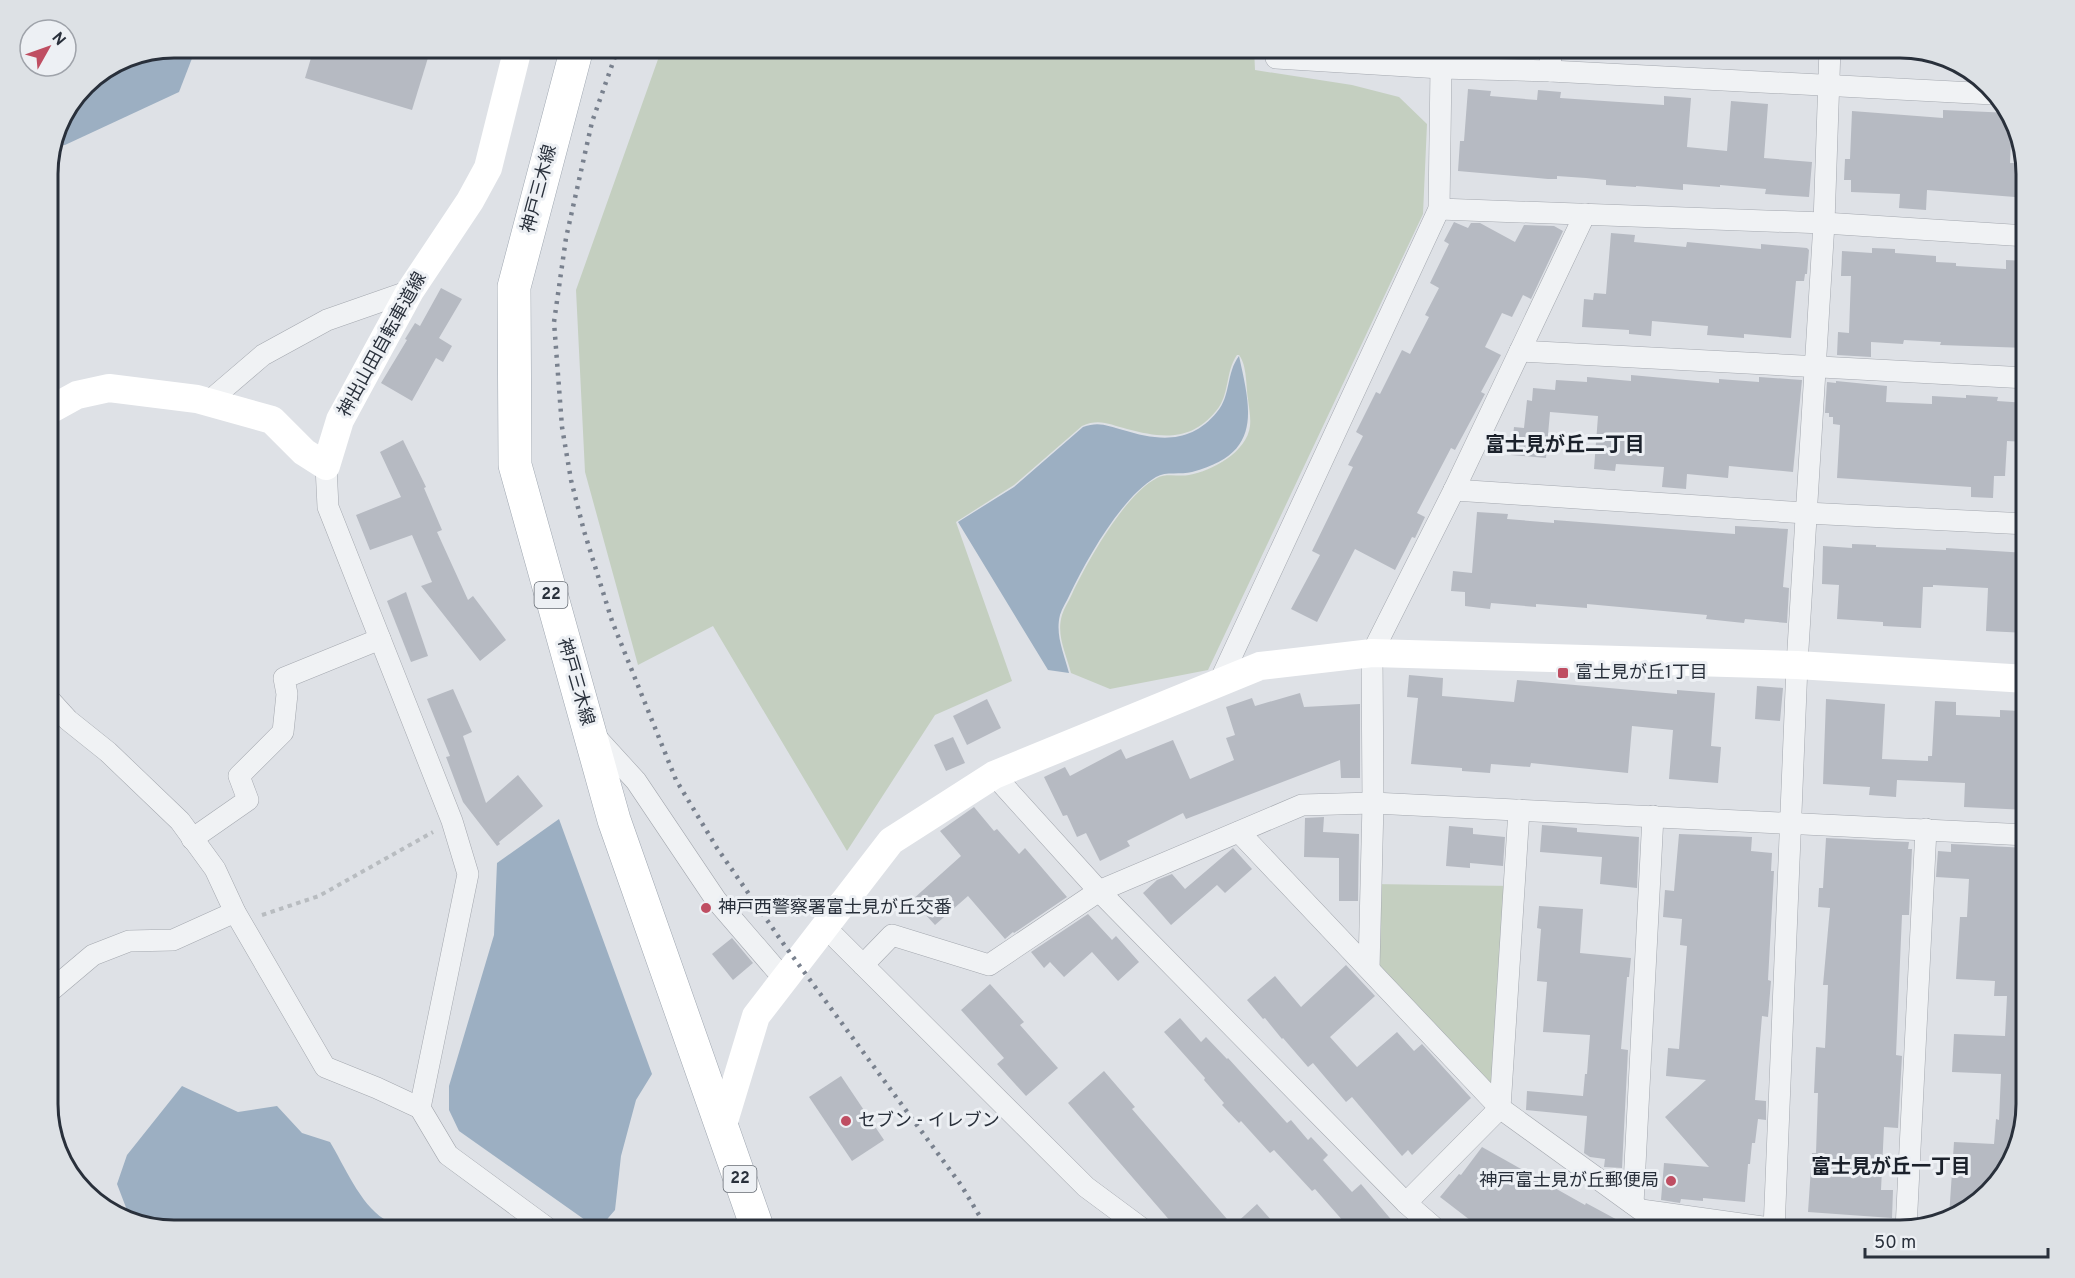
<svg xmlns="http://www.w3.org/2000/svg" width="2075" height="1278" font-family="Overpass,'Noto Sans JP',sans-serif">
<style>
.green{fill:#c4cfc0}
.water{fill:#9cafc2}
.building{fill:#b6bac2}
.lines{fill:none;stroke-linecap:round;stroke-linejoin:round}
.street-casing{stroke:#a4a8af;stroke-width:22}
.primary-casing{stroke:#9ea6b0;stroke-width:34}
.path{stroke:#b8bcc0;stroke-width:4;stroke-dasharray:4.5 4.5;stroke-linecap:butt}
.street{stroke:#f0f2f4;stroke-width:21}
.secondary{stroke:#fff;stroke-width:28}
.primary{stroke:#fff;stroke-width:33}
.rail{stroke:#79818e;stroke-width:4.5;stroke-dasharray:3 6;stroke-linecap:butt}
.poi-dot{fill:#bf4e62;stroke:#edf0f4;stroke-width:2}
.labels{text-anchor:middle;dominant-baseline:central;stroke-width:6;stroke-linejoin:round;paint-order:stroke}
.shield{fill:#edf0f4;stroke:#646a72;stroke-width:1.5}
.shield-label{font-size:16px;font-weight:bold;fill:#29303b}
.street-label{font-size:18px;fill:#29303b;stroke:#edf0f4}
.poi-label{font-size:18px;fill:#29303b;stroke:#edf0f4;text-anchor:start}
.neighbourhood-label{font-size:20px;font-weight:bold;fill:#1b212b;stroke:#edf0f4}
.rim{fill:none;stroke:#29303b;stroke-width:3}
</style>
<rect width="100%" height="100%" fill="#dee1e6"/>
<g class="green">
<path d="M662 48H1254L1255 70 1352 85 1399 97 1427 124 1423 214 1208 670 1110 689 1071 673C1066 653 1056 635 1062 615 1064 608 1069 601 1072 594 1087 562 1125 494 1157 478 1166 473 1179 477 1189 475 1212 471 1247 452 1250 426 1251 418 1249 408 1248 399 1246 386 1247 365 1239 355H1237C1225 372 1230 395 1216 411 1191 442 1161 438 1127 429 1110 425 1100 418 1082 426L1014 485 956 522 1012 681 935 715 847 851 713 626 638 665 585 472 576 290Z"/>
<path d="M1371 884 1514 886 1500 1108 1369 968Z"/>
</g>
<g class="water">
<path d="M175 48H196L179 92 65 145 53 146 58 126 85 85 126 58Z"/>
<path d="M1239 356C1252 414 1261 454 1192 472 1181 475 1166 471 1156 477 1121 498 1088 557 1070 594 1067 601 1062 608 1060 615 1055 635 1064 653 1069 673L1048 670 958 522 1014 487 1083 427C1099 421 1108 426 1123 430 1159 441 1191 444 1217 412 1231 396 1226 373 1239 356Z"/>
<path d="M559 819 652 1074 636 1100 621 1156 615 1210 603 1224 595 1227 459 1131 449 1110V1086L494 935 497 863Z"/>
<path d="M182 1086 238 1112 277 1106 302 1133 330 1142C344 1165 360 1204 384 1219 393 1225 406 1222 414 1230H175L130 1218 117 1184 127 1155Z"/>
</g>
<g class="building">
<path d="M314 48H431L412 110 305 78Z"/>
<path d="M1468 89 1491 91 1490 96 1537 100 1538 90 1561 92 1560 98 1619 102 1664 105V96L1691 98 1687 147 1727 151 1731 101 1768 104 1764 158 1812 162 1809 197 1765 194 1766 189 1720 185V187L1683 184V190L1636 186V187L1606 185V180L1586 178 1557 176V179H1548L1458 171 1460 141H1464Z"/>
<path d="M1943 110 2011 113 2012 119 2010 163H2016L2015 197 1927 190 1926 210 1899 208 1900 194 1851 192V180H1844L1845 159H1850L1852 111 1943 118Z"/>
<path d="M1454 222 1468 228 1471 223H1480L1515 242 1524 225 1554 226 1563 231 1531 299 1523 295 1512 317 1502 313 1485 347 1501 355 1481 392 1485 394 1455 450 1451 448 1417 513 1425 517 1415 538 1412 537 1395 570 1355 549 1317 622 1291 609 1320 555 1312 551 1353 467 1348 465 1363 436 1356 432 1376 392 1380 394 1402 350 1410 354 1429 317 1425 315 1439 288 1430 283 1449 244 1444 241Z"/>
<path d="M1611 233 1635 235 1634 242 1686 247 1687 242 1761 249V244L1807 248 1809 250 1807 274H1805L1804 281H1796L1791 338 1744 334V338L1707 335 1708 326 1652 321 1651 336 1629 334V330L1582 327 1584 299 1593 300 1594 293 1606 294Z"/>
<path d="M1872 248 1895 249V253L1936 256V262L1956 263V266L2006 269V260L2027 261V348L1940 345 1941 342 1904 340 1903 344 1871 342V357L1837 355 1838 332 1849 333 1851 276H1841L1842 251 1872 253Z"/>
<path d="M441 288 462 299 439 338 452 346 443 362 436 358 412 401 381 383 407 340 405 339 415 323 420 326Z"/>
<path d="M1631 375 1719 383V379L1759 382V377L1802 380 1793 472 1729 466 1728 478 1687 474 1686 489 1662 487 1664 467 1616 464 1615 471 1594 469 1598 416 1550 412 1546 458 1511 455 1514 427 1524 428 1527 400 1532 401 1533 388 1555 390 1556 380 1587 382V377L1631 381Z"/>
<path d="M1836 381 1887 386 1886 402 1932 404V396L1966 398V395L1998 397 1997 401 2027 403V442L2007 441 2005 476H1994L1993 498 1971 497V487L1837 478 1840 425 1833 424V417H1829V413H1825L1827 382 1836 383Z"/>
<path d="M403 440 426 487 424 488 442 530 437 532 468 600 473 596 506 640 480 661 421 586 432 582 412 535 370 550 356 515 401 497 380 452Z"/>
<path d="M1477 512 1508 514 1507 519 1554 523V520L1735 534V526L1788 529 1783 587 1789 588 1787 623 1745 619 1744 623 1706 619 1707 615 1587 604V608L1536 604V607L1491 603 1490 609 1465 606V592L1451 591 1453 571 1472 573Z"/>
<path d="M1852 544 1876 545V547L1946 550V548L2027 553V633L1986 631 1988 588 1933 585V587H1923L1921 628 1883 626V622L1837 619 1839 585 1822 584 1823 546 1852 548Z"/>
<path d="M406 592 428 656 411 662 387 601Z"/>
<path d="M1409 675 1443 678 1442 696 1514 702 1517 680 1677 694V690L1715 693 1711 746 1721 747 1718 783 1669 779 1673 730 1632 726 1628 773 1531 763 1530 767 1491 764 1490 773 1462 771V768L1411 764 1418 698 1407 697Z"/>
<path d="M1757 686 1783 688 1780 721 1755 719Z"/>
<path d="M453 689 472 732 463 736 486 803 518 775 543 806 499 842 500 844 497 846 463 802 446 757 450 756 427 699Z"/>
<path d="M1300 693 1304 707 1360 704V778H1341L1340 760 1186 819 1183 813 1127 841 1130 846 1100 861 1086 833 1077 837 1067 815 1063 816 1044 777 1065 767 1070 776 1121 749 1126 759 1173 740 1190 779 1234 760 1226 738 1235 735 1226 707 1252 698 1255 706Z"/>
<path d="M987 699 1001 728 967 745 953 716Z"/>
<path d="M1826 699 1885 704 1882 759 1928 761V756H1932L1935 701 1956 702V715L2000 717V710L2020 711 2019 728 2027 729V810L1964 807 1965 783 1897 780 1896 797 1869 795 1870 787 1823 784Z"/>
<path d="M953 737 965 763 946 771 934 745Z"/>
<path d="M974 807 994 831 997 829 1019 854 1025 848 1067 897 1014 933 1013 932 1005 939 968 896 935 925 912 900 961 856 940 831Z"/>
<path d="M1324 817 1323 832 1359 834 1358 901H1339V858L1304 857 1305 818Z"/>
<path d="M1542 825 1577 828V832L1639 837 1637 888 1600 884 1602 857 1540 852Z"/>
<path d="M1449 826 1473 828V834L1505 837 1503 866 1470 863V868L1446 866Z"/>
<path d="M1679 834 1752 837 1751 851 1772 853 1771 871H1774L1768 980 1771 981 1768 1017 1762 1016 1755 1100 1766 1101V1120L1758 1119 1755 1143H1752L1750 1164H1748L1745 1202 1703 1198V1201L1681 1199 1680 1203 1661 1200 1664 1163 1709 1167 1665 1117 1706 1080 1666 1076 1668 1048 1679 1049 1687 946 1680 945 1682 919 1663 917 1665 890 1674 891Z"/>
<path d="M1826 838 1909 842 1908 849H1912L1909 915H1902L1896 1055 1902 1056 1898 1128 1884 1127 1881 1190H1893L1892 1218 1808 1212 1812 1153H1816L1818 1093H1814L1816 1047 1825 1048 1828 985H1823L1830 908 1818 907 1819 888H1823Z"/>
<path d="M1951 844 2027 848V1104L2010 1167 1964 1213 1949 1217 1954 1142 1994 1144 1996 1119 1999 1120 2001 1074 1952 1072 1954 1034 2005 1036 2007 996H1994L1995 981 1956 979 1960 917H1967L1969 879 1936 877 1938 851 1951 852Z"/>
<path d="M1233 848 1252 869 1225 893 1217 885 1171 925 1143 893 1157 880 1172 874 1185 889Z"/>
<path d="M1539 906 1583 909 1580 953 1631 958 1629 977H1627L1621 1049 1628 1050 1622 1168 1604 1167 1605 1159 1590 1157 1584 1153 1587 1116 1526 1110 1527 1091 1583 1096 1585 1074H1587L1590 1035 1543 1032 1547 982 1537 981 1541 929 1537 928Z"/>
<path d="M1088 914 1112 940 1116 936 1139 962 1118 981 1092 952 1064 977 1050 962 1044 968 1031 952Z"/>
<path d="M732 938 753 963 733 980 712 954Z"/>
<path d="M1346 965 1375 996 1330 1037 1357 1067 1397 1032 1414 1051 1422 1044 1471 1098 1412 1155 1408 1150 1402 1156 1352 1097 1346 1102 1313 1063 1308 1067 1283 1038 1282 1039 1265 1018 1263 1019 1247 1000 1275 976 1301 1007Z"/>
<path d="M990 984 1024 1022 1020 1025 1058 1068 1026 1096 997 1064 1004 1058 961 1010Z"/>
<path d="M1180 1018 1201 1042 1206 1037 1227 1059 1228 1058 1287 1123 1291 1120 1308 1140 1311 1137 1328 1155 1323 1160 1352 1192 1361 1184 1400 1230H1351L1315 1189 1312 1191 1274 1150 1270 1153 1241 1121 1239 1123 1222 1105 1224 1103 1204 1080 1205 1078 1164 1032Z"/>
<path d="M1104 1071 1135 1107 1132 1109 1233 1226 1257 1204 1280 1230H1178L1068 1103Z"/>
<path d="M841 1076 884 1140 852 1161 809 1097Z"/>
<path d="M1482 1147 1585 1205 1586 1203 1636 1230H1483L1440 1197 1459 1174 1461 1175Z"/>
</g>
<g class="lines">
<defs>
<g id="street">
<path d="M1276 48V58L1441 68 1550 71 1993 94"/>
<path d="M1550 71 1551 48"/>
<path d="M1439 209 1824 223 2027 236"/>
<path d="M1520 351 2027 378"/>
<path d="M207 403 263 355 327 320 410 291"/>
<path d="M326 466 328 507 452 821 468 874 420 1108 448 1155 550 1230"/>
<path d="M1454 490 1806 513 2027 524"/>
<path d="M1219 683 1439 209 1441 68"/>
<path d="M48 698 68 720 108 752 180 821 215 869 235 912 325 1067 377 1088 420 1108"/>
<path d="M594 735 636 781 716 900 784 979"/>
<path d="M994 775 1099 891 1406 1203 1437 1230"/>
<path d="M1239 832 1500 1108 1641 1210 1784 1230"/>
<path d="M192 839 248 800 239 776 283 732 287 694 284 678 380 639"/>
<path d="M825 927 1086 1187 1144 1230"/>
<path d="M863 965 892 935 989 965 1099 891 1302 805 1373 803 2027 835"/>
<path d="M1369 968 1373 803 1372 653 1454 490 1585 214"/>
<path d="M48 993 93 955 129 941 173 940 235 912"/>
<path d="M1406 1203 1500 1108 1519 810"/>
<path d="M1633 1204 1653 816"/>
<path d="M1906 1229 1926 829"/>
<path d="M1774 1230 1797 665 1824 223 1830 48"/>
</g>
<path id="primary" d="M577 48 514 287 515 465 614 820 758 1230"/>
</defs>
<use href="#street" class="street-casing"/>
<use href="#primary" class="primary-casing"/>
<path class="path" d="M262 915 319 896 433 832"/>
<use href="#street" class="street"/>
<g class="secondary">
<path d="M48 411 77 395 109 388 197 399 272 420 304 452 326 466 340 420 410 291 470 201 488 168 518 48"/>
<path d="M722 1128 756 1016 891 841 994 775 1260 666 1372 653 1797 665 2027 679"/>
</g>
<use href="#primary" class="primary"/>
<path class="rail" d="M618 48 592 122 566 238 554 322 562 427 571 480 584 531 612 621 676 780 717 848 785 946 961 1185 988 1230"/>
</g>
<g class="poi-dot">
<rect x="1557" y="667" width="12" height="12" rx="3"/>
<circle cx="706" cy="908" r="6"/>
<circle cx="846" cy="1121" r="6"/>
<circle cx="1671" cy="1181" r="6"/>
</g>
<g class="labels">
<g class="shield">
<rect x="534.5" y="582" width="33" height="26" rx="4.5"/>
<rect x="723.5" y="1166" width="33" height="26" rx="4.5"/>
</g>
<g class="shield-label">
<text x="551" y="595">22</text>
<text x="740" y="1179">22</text>
</g>
<g class="street-label">
<text transform="translate(540 189) rotate(-75)">神戸三木線</text>
<text transform="translate(383 345) rotate(-61)">神出山田自転車道線</text>
<text transform="translate(575 682) rotate(74)">神戸三木線</text>
</g>
<g class="poi-label">
<text x="1575" y="673">富士見が丘1丁目</text>
<text x="718" y="908">神戸西警察署富士見が丘交番</text>
<text x="858" y="1121">セブン - イレブン</text>
<text x="1659" y="1181" text-anchor="end">神戸富士見が丘郵便局</text>
</g>
<g class="neighbourhood-label">
<text x="1565" y="446">富士見が丘二丁目</text>
<text x="1891" y="1168">富士見が丘一丁目</text>
</g>
</g>
<path d="M0 0H2075V1278H0ZM174 58H1900A116 116 0 0 1 2016 174V1104A116 116 0 0 1 1900 1220H174A116 116 0 0 1 58 1104V174A116 116 0 0 1 174 58Z" fill="#dde1e5" fill-rule="evenodd"/>
<path class="rim" d="M174 58H1900A116 116 0 0 1 2016 174V1104A116 116 0 0 1 1900 1220H174A116 116 0 0 1 58 1104V174A116 116 0 0 1 174 58Z"/>
<g transform="translate(48 48) rotate(50)"><circle r="28" fill="#edf0f4" stroke="#9fa3aa" stroke-width="1.5"/>
<path d="M0-4.5L10 22L0 15L-10 22Z" fill="#bf4e62"/>
<text y="-9" font-size="16" font-weight="bold" text-anchor="middle" fill="#29303b">N</text>
</g>
<path d="M1865 1248v9h183v-9" fill="none" stroke="#29303b" stroke-width="3"/>
<text x="1874" y="1248" font-size="18" fill="#29303b" stroke="#edf0f4" stroke-width="4.5" paint-order="stroke">50 m</text>
</svg>
